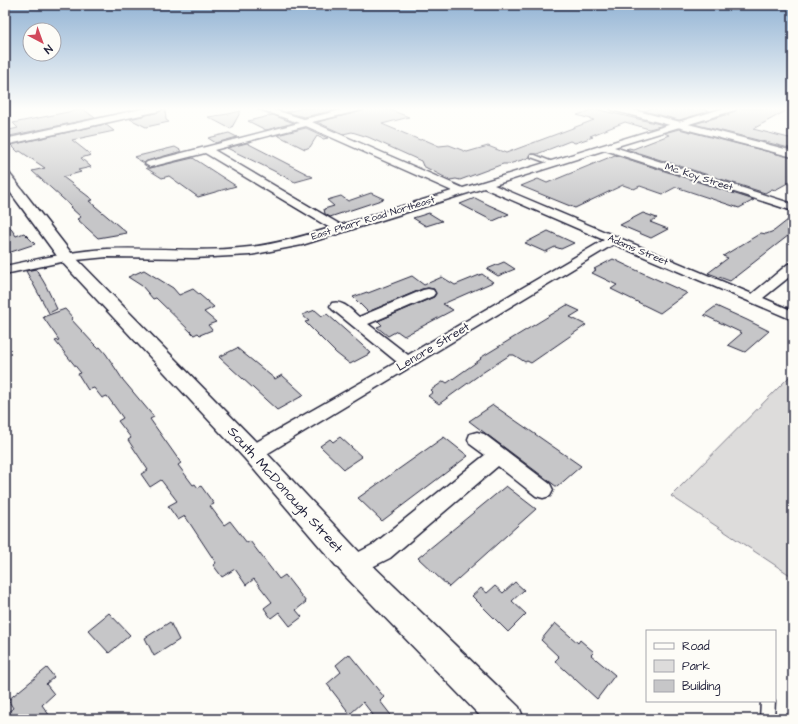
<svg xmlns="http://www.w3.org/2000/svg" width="798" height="724" font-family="'Architects Daughter',sans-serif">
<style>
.green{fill:#dddcdb;stroke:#807f8b}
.building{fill:#c6c6c8;stroke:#22223b}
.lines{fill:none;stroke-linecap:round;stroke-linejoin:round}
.service-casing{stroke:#22223b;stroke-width:3}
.minor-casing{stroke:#22223b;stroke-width:3}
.tertiary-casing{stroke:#22223b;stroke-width:3}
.service{fill:#fdfcf7;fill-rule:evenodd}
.minor{fill:#fdfcf7;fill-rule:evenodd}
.tertiary{fill:#fdfcf7;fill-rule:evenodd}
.labels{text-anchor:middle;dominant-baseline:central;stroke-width:4;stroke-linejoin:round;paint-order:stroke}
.far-street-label{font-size:10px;fill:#22223b;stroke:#fdfcf7}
.street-label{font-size:12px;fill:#22223b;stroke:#fdfcf7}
.near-street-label{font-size:14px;fill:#22223b;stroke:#fdfcf7}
</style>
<rect width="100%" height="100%" fill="#fdfcf7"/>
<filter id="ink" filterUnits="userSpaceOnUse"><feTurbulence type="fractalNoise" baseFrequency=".025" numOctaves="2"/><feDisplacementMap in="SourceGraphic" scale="8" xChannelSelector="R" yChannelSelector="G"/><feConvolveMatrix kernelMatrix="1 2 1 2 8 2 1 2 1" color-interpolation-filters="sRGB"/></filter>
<g filter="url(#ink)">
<path class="green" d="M793 373V577L671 496Z"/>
<g class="building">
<path d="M165 108 166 120 169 122 146 127 130 119 159 112Z"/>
<path d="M304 108H344L304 117 286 112Z"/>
<path d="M364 108H385L409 117 382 124 420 140 423 139 439 146 449 145 467 152 488 146 506 153 594 120 577 115 595 109 664 125 649 129 625 122 590 136 593 137 575 143 570 141 537 154H531L530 157 525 159 509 164H503L460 180 456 179 450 180 423 166 421 161 368 137 352 132 343 134 317 122 362 111Z"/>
<path d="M653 108 674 109 681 108 687 110 698 108 710 111 679 120 644 111Z"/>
<path d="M737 108H791L753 129 793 139V149L694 124 725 115 729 116V113L735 111Z"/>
<path d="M83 109 95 118 5 137V131L18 128 13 123Z"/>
<path d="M241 111 231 129 208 117 228 114Z"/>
<path d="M273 115 294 123 266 130 248 121Z"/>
<path d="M105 124 114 131 72 140 91 155 81 158 91 167 78 170 81 172 63 177 93 200 89 201 127 233 98 238 77 219 81 217 70 207 71 206 32 171 45 168 20 151 18 152 11 145Z"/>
<path d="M306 128 328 138 323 139 317 136 310 147 305 149 277 135Z"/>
<path d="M679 129 793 158V180L775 190 772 189 765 193 626 149 629 148 633 149 669 135 664 133Z"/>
<path d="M229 133 237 137 216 143 208 138Z"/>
<path d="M247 143 313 177 295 182 272 170 227 148Z"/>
<path d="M175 147 182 151 147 161 144 163 134 157Z"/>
<path d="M615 155 754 200 739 208 676 187 663 194 640 186 634 189 623 185 575 208 521 186 538 179 547 183Z"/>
<path d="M193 158 219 175 236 186 198 197 169 176 162 178 146 168H150Z"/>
<path d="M371 193 384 199 330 217 325 214 324 209 334 206 327 200 341 196 348 201Z"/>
<path d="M475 198 489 205 509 214 493 221 460 204Z"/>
<path d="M429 213 442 221 426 226 413 218Z"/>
<path d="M643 213 657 218 650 222 668 229 651 238 620 225Z"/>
<path d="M793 216V232L730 281 708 273 728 258 723 256 761 233 766 234 774 231Z"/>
<path d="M5 220 16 236 24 233 35 244 5 254Z"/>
<path d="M548 231 574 243 561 249 555 247 545 252 525 243Z"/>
<path d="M613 259 636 270 687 293 660 313 611 289 617 285 592 273 596 270 594 269Z"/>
<path d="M504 262 515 269 498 276 487 269Z"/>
<path d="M36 269 45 284 57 309 49 313 26 271Z"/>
<path d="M144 270 173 288 179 295 193 289 214 307 204 312 216 322 208 325 212 330 200 335 198 333 194 335 156 298 153 299 142 286 128 277Z"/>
<path d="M482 274 493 282 443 304 453 310 404 336 397 331 388 336 377 327 382 325 378 321 434 297 436 294 434 289 428 288 422 289 368 312 353 297 367 292 368 293 412 276 424 285 442 277 455 285Z"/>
<path d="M567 305 580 311 570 317 586 325 531 363 527 361 525 362 514 355H510L482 373 439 404 428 396 433 392 431 390 444 381 447 383 481 359 480 358Z"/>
<path d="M716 306 747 320 769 331 745 352 728 345 742 333 704 315Z"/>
<path d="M65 309 73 318 71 319 93 343 98 348 100 347 106 354 123 380 154 417 150 419 181 463 178 465 193 485 195 484 198 488 201 486 214 504 210 506 224 525 230 521 247 543 250 541 279 579 285 575 306 602 296 610 302 617 290 626 279 612 271 618 264 608 272 602 254 579 246 585 235 569 222 577 213 565 216 563 185 516 178 520 168 506 177 501 161 480 150 487 141 474 148 470 128 440 131 438 118 421 123 418 107 396 102 398 94 388 88 390 78 374 81 373 55 341 59 340 43 317Z"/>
<path d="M315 310 322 316 327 314 371 353 350 364 336 353 305 322 309 321 302 315Z"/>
<path d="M237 348 275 379 282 375 304 395 277 410 219 357Z"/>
<path d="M493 405 581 466 557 487 469 421Z"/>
<path d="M340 437 362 457 344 469 320 446 330 439 333 442Z"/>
<path d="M444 437 468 456 382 521 358 498Z"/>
<path d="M506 486 536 509 449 587 418 558Z"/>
<path d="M515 582 524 590 512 601 526 614 508 632 472 596 481 588 487 593 495 586 503 593Z"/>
<path d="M109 613 130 635 109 653 88 630Z"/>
<path d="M170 622 179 640 154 656 145 638Z"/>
<path d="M555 623 578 643 580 640 594 652 591 655 615 675 597 699 555 661 559 657 541 640Z"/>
<path d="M349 654 384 697 380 701 394 719H376L363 702 350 714 327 684 341 672 336 665Z"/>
<path d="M47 668 54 677 46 684 54 694 42 705 52 719H5V715L13 708 8 700Z"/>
</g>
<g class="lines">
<defs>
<g id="service">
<path d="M531 155H535L555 163 551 164 531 157Z"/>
<path d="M761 701H775L774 719H760Z"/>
</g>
<g id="minor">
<path d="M257 108H268L304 119 350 108H363L362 110 312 122 463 188 724 108H736L735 110 614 147 793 204V211L605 150 494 185 752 294 788 264 793 263V274L763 298 793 311V320L614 244 260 458 253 460 246 458 243 453 246 448 397 362 332 309 330 306 332 303C343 300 351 310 359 317L423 290 428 289 433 290 435 293 433 296 368 324 408 355 604 240 484 188 302 245 250 255 194 258 107 257 66 261 5 274V266C39 259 72 251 107 249 155 247 202 253 250 247 277 244 304 236 330 228L205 153 150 167 145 164 147 162 299 123ZM306 126 452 191 341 225 214 150Z"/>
<path d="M477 432 484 434 550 484 553 490 550 496 543 498 536 496 498 466 390 558 354 576 346 573 343 566 346 559 374 544 485 455 470 444 468 439 470 434Z"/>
</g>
<g id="tertiary">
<path d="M146 108H164L159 111 5 145V139Z"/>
<path d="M610 108H626L793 151V157L612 110Z"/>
<path d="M5 172 9 173 72 254 261 447 364 557 519 707 524 719H483L344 575 245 459 60 260 5 185Z"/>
</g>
</defs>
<use href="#service" class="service-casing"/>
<use href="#minor" class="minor-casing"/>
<use href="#tertiary" class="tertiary-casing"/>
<use href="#service" class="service"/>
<use href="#minor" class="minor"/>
<use href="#tertiary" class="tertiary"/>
</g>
</g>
<linearGradient id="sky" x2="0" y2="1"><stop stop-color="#92b3d4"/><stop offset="0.52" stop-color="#fefefb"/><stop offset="1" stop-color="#fefefb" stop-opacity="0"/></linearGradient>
<rect width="798" height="209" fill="url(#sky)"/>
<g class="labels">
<g class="far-street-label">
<text transform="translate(699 177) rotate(18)">Mc Koy Street</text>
<text transform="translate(373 218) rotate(-17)">East Pharr Road Northeast</text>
<text transform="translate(638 250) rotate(23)">Adams Street</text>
</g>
<g class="street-label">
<text transform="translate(433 347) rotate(-31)">Lenore Street</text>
</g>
<g class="near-street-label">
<text transform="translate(285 490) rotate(48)">South McDonough Street</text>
</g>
</g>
<rect width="798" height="724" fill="none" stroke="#fdfcf7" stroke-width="20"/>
<rect x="10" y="10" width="778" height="704" fill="none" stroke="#22223b" stroke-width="1.5" filter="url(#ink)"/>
<rect x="646" y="630" width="130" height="72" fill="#fdfcf7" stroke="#a5a5ac"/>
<rect x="654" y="643" width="20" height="6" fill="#fdfcf7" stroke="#a5a5ac"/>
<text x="682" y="650" font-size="12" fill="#22223b">Road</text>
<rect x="654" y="660" width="20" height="12" fill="#dddcdb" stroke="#a5a5ac"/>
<text x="682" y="670" font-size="12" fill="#22223b">Park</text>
<rect x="654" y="680" width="20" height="12" fill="#c6c6c8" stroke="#a5a5ac"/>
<text x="682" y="690" font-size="12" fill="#22223b">Building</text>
<g transform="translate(42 42) rotate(139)"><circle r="19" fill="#fdfcf7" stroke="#a5a5ac"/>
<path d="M0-3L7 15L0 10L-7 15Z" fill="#d1495b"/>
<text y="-6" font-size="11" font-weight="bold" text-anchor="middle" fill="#22223b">N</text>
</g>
</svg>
